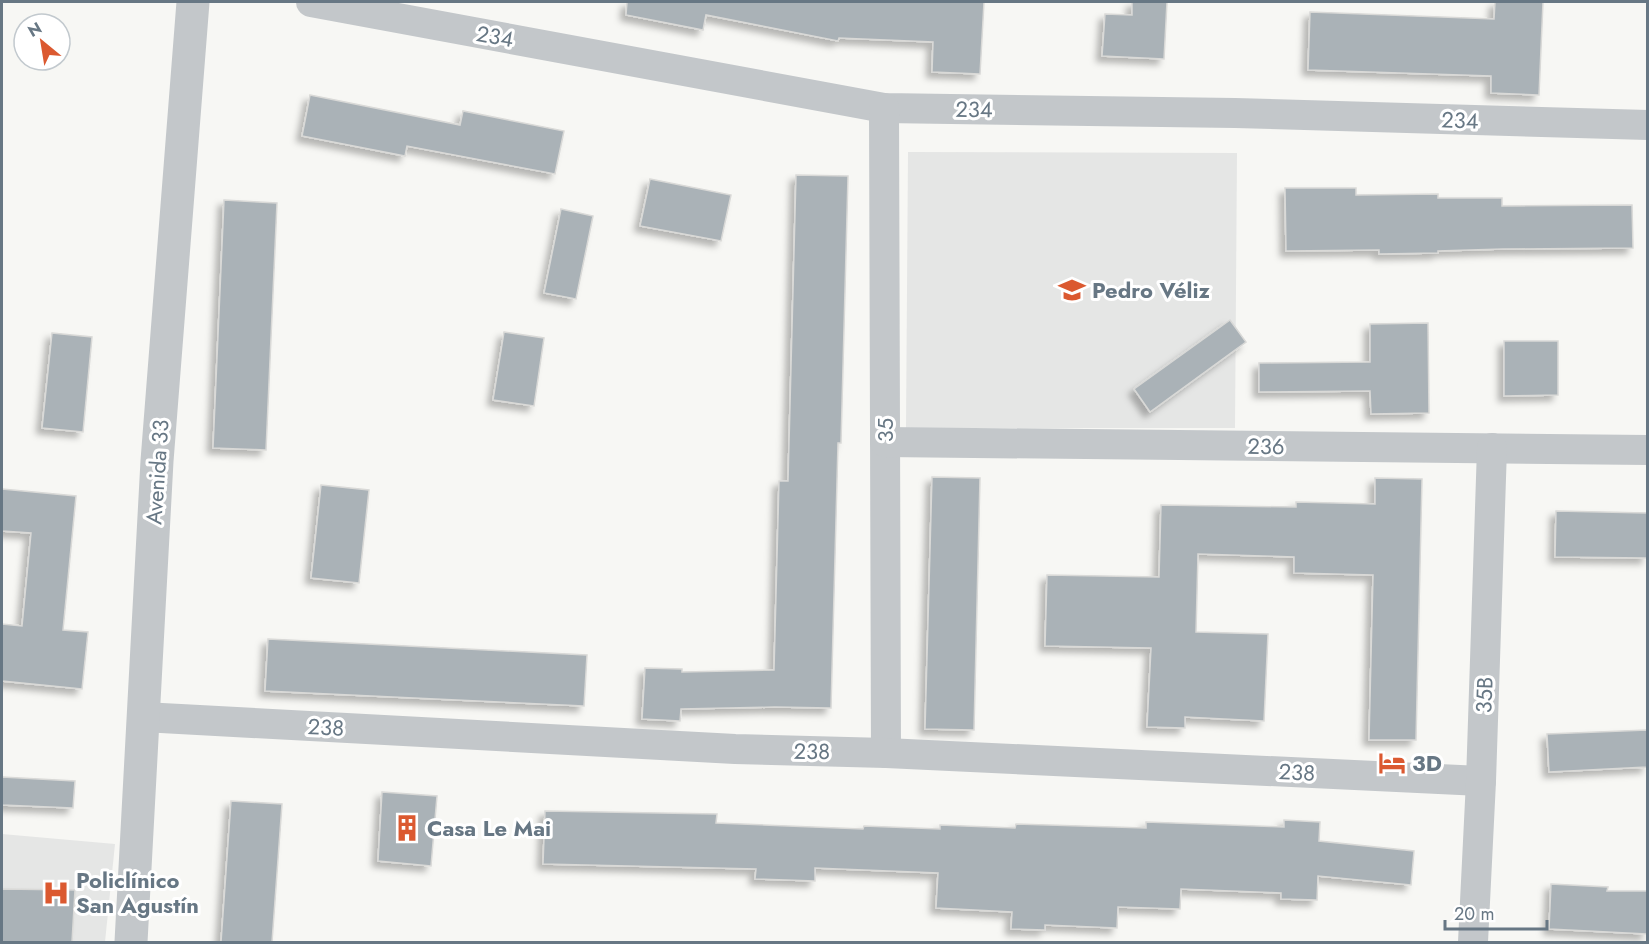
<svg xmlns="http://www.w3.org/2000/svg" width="1649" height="944" font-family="Jost,sans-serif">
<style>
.built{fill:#e5e6e5}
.building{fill:#aab2b7;stroke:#d9d9d7;stroke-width:1.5;filter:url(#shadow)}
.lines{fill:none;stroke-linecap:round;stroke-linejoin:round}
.minor{stroke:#c3c7ca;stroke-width:30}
.tertiary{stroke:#c3c7ca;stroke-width:33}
.labels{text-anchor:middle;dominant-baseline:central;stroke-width:6;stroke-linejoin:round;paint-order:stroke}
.street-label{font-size:22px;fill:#677784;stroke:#fff}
.poi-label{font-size:22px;font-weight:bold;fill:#677784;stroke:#fff;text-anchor:start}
</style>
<defs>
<filter id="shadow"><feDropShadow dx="-5.5" dy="5.5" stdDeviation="3" flood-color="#0004"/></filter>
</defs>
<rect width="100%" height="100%" fill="#f7f7f4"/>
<g class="built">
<path d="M908 152 1237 153 1235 428H906Z"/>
<path d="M2 834 115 844 105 942H2Z"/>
</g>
<g class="building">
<path d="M627 2H984L980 74 932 72 933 42 839 38 838 41 706 15 703 30 626 15Z"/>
<path d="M1132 2H1167L1164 59 1102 56 1105 14 1132 15Z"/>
<path d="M1495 2H1543L1539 95 1491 93V76L1308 70 1310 12 1494 19Z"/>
<path d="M310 95 460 125 463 111 564 131 555 174 407 146 405 156 302 136Z"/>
<path d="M796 175 848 176 841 443H838L831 708 775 707 681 709 680 721 642 719 645 668 682 669V672L774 670 779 481H788Z"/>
<path d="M650 179 731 195 721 241 640 226Z"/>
<path d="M1285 188H1356V195L1438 194V198H1502V206L1632 205 1633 248 1503 249 1438 251V253L1379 254V250L1286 251Z"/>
<path d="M224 200 277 203 266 450 213 448Z"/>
<path d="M561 209 593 216 576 299 544 293Z"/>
<path d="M1230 320 1246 342 1150 412 1134 389Z"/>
<path d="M1428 323 1429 413 1371 414 1370 391 1259 392V363L1370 362V324Z"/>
<path d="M504 332 544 338 534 406 493 400Z"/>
<path d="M52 333 92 337 83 432 42 428Z"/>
<path d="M1504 341H1558V395L1504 396Z"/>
<path d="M932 477 980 478 974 730 925 729Z"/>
<path d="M1375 478 1422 479 1416 740H1369L1373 575 1294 573V557L1198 554 1196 632 1268 634 1264 721 1185 717V728L1147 727 1151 648 1045 646 1047 575 1159 577 1161 505 1296 507V502L1375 504Z"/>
<path d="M321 485 369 490 359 583 311 578Z"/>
<path d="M2 489 76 496 63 630 88 632 82 689 2 681V624L22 626 31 533 2 531Z"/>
<path d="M1556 511 1647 513V558L1555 557Z"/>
<path d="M268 639 587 655 584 706 265 691Z"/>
<path d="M1647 730V767L1549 772 1547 734Z"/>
<path d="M2 777 75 781 73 808 2 805Z"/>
<path d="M382 792 437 796 431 866 378 861Z"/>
<path d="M231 801 282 804 272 942H221Z"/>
<path d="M545 811 717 814 716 823 863 829 864 826 940 829V825L1015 828 1016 824 1146 828V822L1284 827V820L1320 822 1319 841 1414 851 1411 885 1318 876 1317 900 1281 899V893L1181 889 1180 909 1118 907 1117 928 1045 925V930L1011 929 1012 912 936 908 938 873 815 868V881L755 879 756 869 543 864Z"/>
<path d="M1551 884 1608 887 1607 891H1647V934L1549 929Z"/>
<path d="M2 889 75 890 72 942H2Z"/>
</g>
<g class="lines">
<g class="minor">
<path d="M311 2 884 108 1235 113 1648 125"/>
<path d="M884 108 886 753"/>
<path d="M885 442 1648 450"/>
<path d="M143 717 735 749 886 753 1481 781"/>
<path d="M1473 942 1481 781 1492 448"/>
</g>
<path class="tertiary" d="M131 942 157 461 193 2"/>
</g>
<defs>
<symbol id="school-bare" viewBox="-9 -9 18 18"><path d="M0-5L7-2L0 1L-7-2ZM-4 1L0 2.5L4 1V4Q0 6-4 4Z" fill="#db5930" stroke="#fff" stroke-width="2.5" paint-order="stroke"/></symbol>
<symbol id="hotel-bare" viewBox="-9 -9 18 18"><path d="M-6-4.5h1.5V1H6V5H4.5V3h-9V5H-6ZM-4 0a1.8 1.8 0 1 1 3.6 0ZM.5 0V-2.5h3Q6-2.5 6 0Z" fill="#db5930" stroke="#fff" stroke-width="2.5" paint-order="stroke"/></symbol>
<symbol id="building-bare" viewBox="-9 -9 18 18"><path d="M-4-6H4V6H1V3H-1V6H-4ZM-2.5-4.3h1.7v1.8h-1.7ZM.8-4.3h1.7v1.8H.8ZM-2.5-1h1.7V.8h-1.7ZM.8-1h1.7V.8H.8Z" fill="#db5930" stroke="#fff" stroke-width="2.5" paint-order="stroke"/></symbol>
<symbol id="hospital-bare" viewBox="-9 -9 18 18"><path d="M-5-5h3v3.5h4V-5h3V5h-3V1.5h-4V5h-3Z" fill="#db5930" stroke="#fff" stroke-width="2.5" paint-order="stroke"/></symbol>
</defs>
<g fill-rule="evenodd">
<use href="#school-bare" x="1053" y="271" width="38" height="38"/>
<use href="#hotel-bare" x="1373" y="744" width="38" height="38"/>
<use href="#building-bare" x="388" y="809" width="38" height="38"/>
<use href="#hospital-bare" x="37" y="874" width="38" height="38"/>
</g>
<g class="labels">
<g class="street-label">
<text transform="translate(495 36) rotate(10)">234</text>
<text transform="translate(974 109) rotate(1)">234</text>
<text transform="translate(1460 120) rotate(2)">234</text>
<text transform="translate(885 430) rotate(-90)">35</text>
<text transform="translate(1266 446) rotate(1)">236</text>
<text transform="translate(157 472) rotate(-86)">Avenida 33</text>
<text transform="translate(1484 695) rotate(-88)">35B</text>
<text transform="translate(326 727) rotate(3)">238</text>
<text transform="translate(812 751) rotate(1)">238</text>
<text transform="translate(1297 772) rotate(3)">238</text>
</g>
<g class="poi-label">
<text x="1092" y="290">Pedro Véliz</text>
<text x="1412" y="763">3D</text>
<text x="427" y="828">Casa Le Mai</text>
<text x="76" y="880">Policlínico<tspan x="76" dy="25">San Agustín</tspan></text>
</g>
</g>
<rect width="1649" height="944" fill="none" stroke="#677784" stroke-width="6"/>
<g transform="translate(42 42) rotate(330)"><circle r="28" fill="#ffffff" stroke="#c2c9ce" stroke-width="1.5"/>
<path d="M0-4.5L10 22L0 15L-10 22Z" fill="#db5930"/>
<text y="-9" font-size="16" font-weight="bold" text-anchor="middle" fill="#677784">N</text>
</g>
<path d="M1445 920v9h102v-9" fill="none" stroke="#677784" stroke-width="3"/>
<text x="1454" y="920" font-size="18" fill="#677784" stroke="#ffffff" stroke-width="4.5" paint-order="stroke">20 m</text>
</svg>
